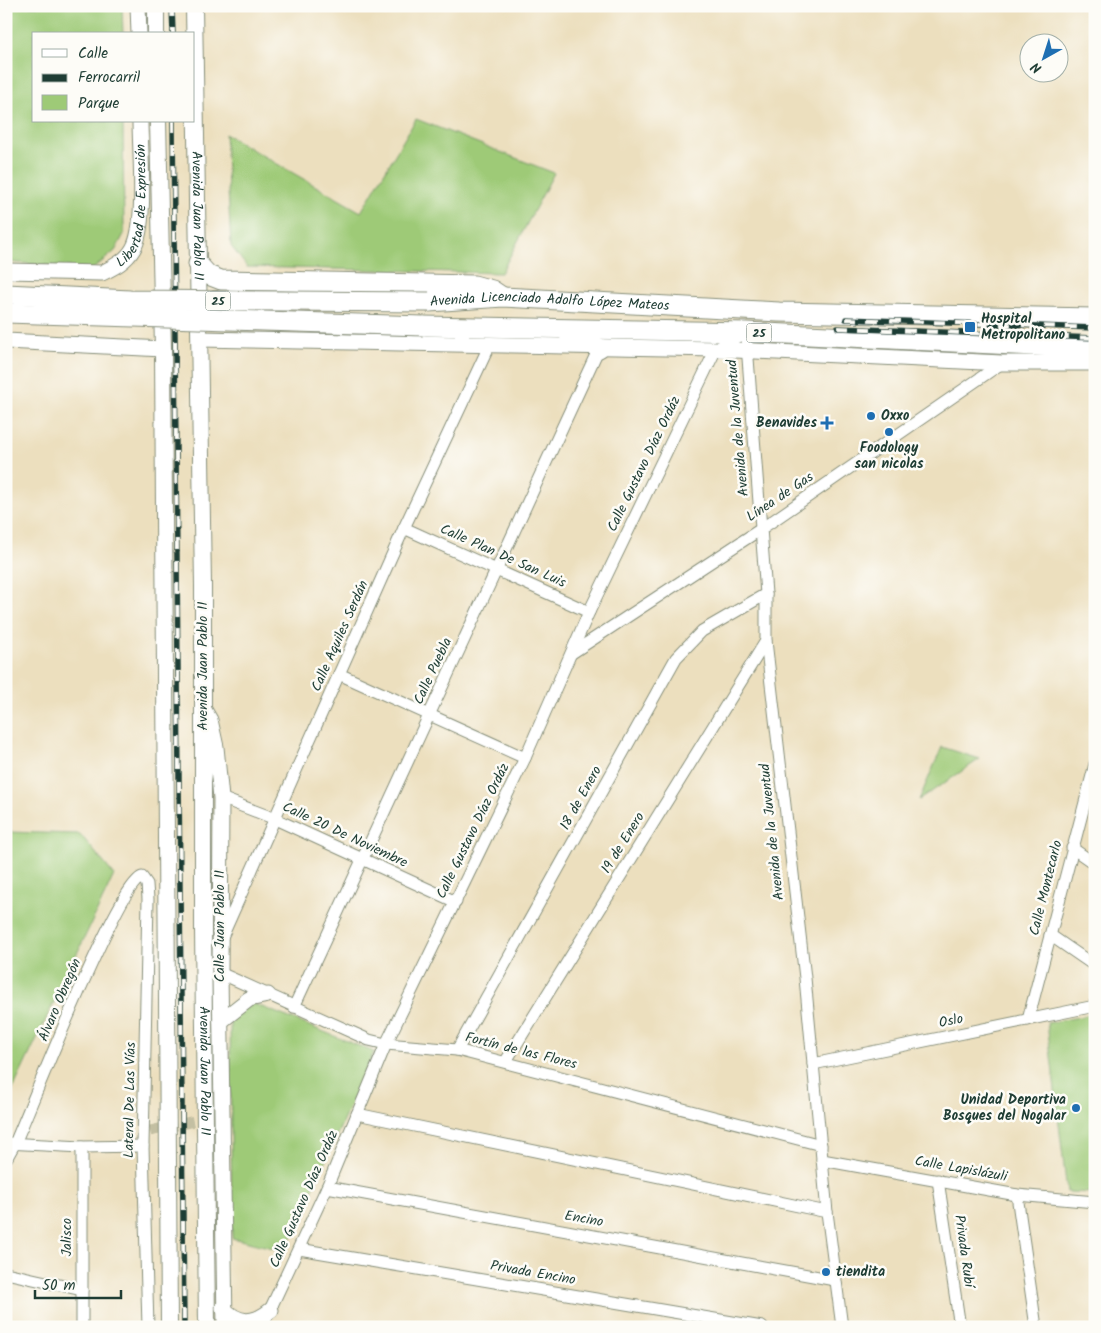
<svg xmlns="http://www.w3.org/2000/svg" width="1101" height="1333" font-family="Kalam,sans-serif">
<style>
.green{fill:#9eca77;stroke:#5e8456}
.lines{fill:none;stroke-linecap:round;stroke-linejoin:round}
.minor-tunnel{stroke:#c3bfa2;stroke-width:11;stroke-dasharray:11 5.5;stroke-linecap:butt}
.minor-casing{stroke:#868e79;stroke-width:13}
.tertiary-casing{stroke:#868e79;stroke-width:17}
.secondary-casing{stroke:#868e79;stroke-width:18}
.primary-casing{stroke:#868e79;stroke-width:21}
.minor{stroke:#fff;stroke-width:11}
.tertiary{stroke:#fff;stroke-width:15}
.secondary{stroke:#fff;stroke-width:16}
.primary{stroke:#fff;stroke-width:19}
.rail-casing{stroke:#1f3d34;stroke-width:5.5}
.rail{stroke:#fdfcf7;stroke-width:4;stroke-dasharray:11;stroke-linecap:butt}
.primary-bridge-casing{stroke:#868e79;stroke-width:21;stroke-linecap:butt}
.primary-bridge{stroke:#fff;stroke-width:19}
.poi-dot{fill:#1f6fb2;stroke:#fdfcf7;stroke-width:2}
.labels{text-anchor:middle;dominant-baseline:central;stroke-width:5;stroke-linejoin:round;paint-order:stroke}
.shield{fill:#fdfcf7;stroke:#62766e;stroke-width:1}
.shield-label{font-size:12px;font-weight:bold;fill:#1f3d34}
.street-label{font-size:14px;fill:#1f3d34;stroke:#fdfcf7}
.poi-label{font-size:14px;font-weight:bold;fill:#1f3d34;stroke:#fdfcf7;text-anchor:start}
</style>
<rect width="100%" height="100%" fill="#fdfcf7"/>
<filter id="ink" filterUnits="userSpaceOnUse"><feTurbulence type="fractalNoise" baseFrequency=".02" numOctaves="2"/><feDisplacementMap in="SourceGraphic" scale="10" xChannelSelector="R" yChannelSelector="G"/><feConvolveMatrix kernelMatrix="1 2 1 2 8 2 1 2 1" color-interpolation-filters="sRGB"/></filter>
<filter id="wash" filterUnits="userSpaceOnUse"><feTurbulence type="fractalNoise" baseFrequency=".0096" numOctaves="4" result="noise"/><feDisplacementMap in="SourceGraphic" scale="20" xChannelSelector="R" yChannelSelector="G"/><feGaussianBlur stdDeviation="1.12" result="paint"/><feColorMatrix in="noise" values="0 0 0 0 0 0 0 0 0 0 0 0 0 0 0 0 0 1.4 0 .05"/><feComposite in="paint" operator="in"/></filter>
<g filter="url(#wash)">
<rect width="100%" height="100%" fill="#ecdfbe"/>
<g class="green">
<path d="M6 6H122L123 34H34V121H123L124 234 115 251 93 269 6 262Z"/>
<path d="M416 119 554 173 501 273 247 267 231 246 225 134 361 212Z"/>
<path d="M942 747 980 759 919 800Z"/>
<path d="M6 832 80 834 114 875 6 1104Z"/>
<path d="M252 1003 374 1052 285 1251 232 1238 230 1020Z"/>
<path d="M1095 1014V1193L1067 1192 1047 1023Z"/>
</g>
</g>
<g filter="url(#ink)">
<g class="lines">
<path class="minor-tunnel" d="M150 1131 217 1116"/>
<defs>
<g id="minor">
<path d="M404 528 589 612"/>
<path d="M572 653 761 529 1002 363"/>
<path d="M339 674 525 758"/>
<path d="M221 798 273 818 456 902"/>
<path d="M1072 848 1095 864"/>
<path d="M1050 935 1095 966"/>
<path d="M222 937 404 528 490 344"/>
<path d="M220 973 369 1040 386 1044 457 1050 821 1145"/>
<path d="M294 1007 599 348"/>
<path d="M1028 1020 1095 764"/>
<path d="M457 1050 676 658 702 631 766 594"/>
<path d="M506 1061 766 641"/>
<path d="M813 1064 1095 1006"/>
<path d="M357 1114 827 1212"/>
<path d="M6 1143 82 1147 143 1146"/>
<path d="M82 1147V1327"/>
<path d="M6 1159 15 1143C31 1107 118 884 142 877L147 884 148 899 143 1146 148 1327"/>
<path d="M822 1160 1017 1195 1095 1202"/>
<path d="M938 1180 960 1327"/>
<path d="M327 1187 835 1280"/>
<path d="M1017 1195 1036 1327"/>
<path d="M299 1249 762 1327"/>
<path d="M6 1273 82 1290"/>
<path d="M262 1327 327 1187 386 1044 525 758 589 612 716 349 746 332 766 594V641L805 978 827 1212 842 1327"/>
</g>
<g id="tertiary">
<path d="M138 6 139 34"/>
<path id="s1" d="M6 271 102 273C114 267 126 261 133 249 147 226 140 151 140 121"/>
<path d="M200 339 716 349 1002 363H1095"/>
<path d="M6 341 163 349"/>
<path d="M203 708 210 720 216 747 221 798 220 973 225 1327"/>
<path d="M221 1021 249 999 268 995"/>
<path d="M223 1308C239 1325 254 1324 271 1310"/>
</g>
<g id="secondary">
<path d="M156 6V34"/>
<path id="s2" d="M194 6 203 585V928L207 1327"/>
<path d="M158 121 163 349 169 1327"/>
</g>
<g id="primary">
<path d="M198 264 208 275 221 280 474 285 492 290 501 296"/>
<path id="s3" d="M429 302 503 297 779 312 1095 318"/>
<path d="M423 326 746 332 1095 349"/>
<path d="M567 332 599 348"/>
</g>
</defs>
<use href="#minor" class="minor-casing"/>
<use href="#tertiary" class="tertiary-casing"/>
<use href="#secondary" class="secondary-casing"/>
<use href="#primary" class="primary-casing"/>
<use href="#minor" class="minor"/>
<use href="#tertiary" class="tertiary"/>
<use href="#secondary" class="secondary"/>
<use href="#primary" class="primary"/>
<defs>
<g id="rail">
<path d="M172 6 173 34"/>
<path d="M173 121 184 1327"/>
<path d="M846 319 1095 328"/>
<path d="M838 328 1095 338"/>
</g>
</defs>
<use href="#rail" class="rail-casing"/>
<use href="#rail" class="rail"/>
<defs>
<g id="primary-bridge">
<path d="M6 294 130 300 429 302"/>
<path d="M6 313 423 326"/>
</g>
</defs>
<use href="#primary-bridge" class="primary-bridge-casing"/>
<use href="#primary-bridge" class="primary-bridge"/>
</g>
</g>
<g class="poi-dot">
<rect x="964" y="321" width="12" height="12" rx="2.5"/>
<circle cx="871" cy="416" r="5"/>
<path d="M824.5 415.5h5v5h5v5h-5v5h-5v-5h-5v-5h5z"/>
<circle cx="889" cy="432" r="5"/>
<circle cx="1076" cy="1108" r="5"/>
<circle cx="826" cy="1272" r="5"/>
</g>
<g class="labels">
<g class="shield">
<rect x="205.5" y="291.5" width="25" height="19" rx="4"/>
<rect x="746.5" y="323.5" width="25" height="19" rx="4"/>
</g>
<g class="shield-label">
<text x="218" y="301">25</text>
<text x="759" y="333">25</text>
</g>
<g class="street-label">
<text stroke="none"><textPath href="#s1" startOffset="178">Libertad de Expresión</textPath></text>
<text stroke="none"><textPath href="#s2" startOffset="210">Avenida Juan Pablo II</textPath></text>
<text stroke="none"><textPath href="#s3" startOffset="121">Avenida Licenciado Adolfo López Mateos</textPath></text>
<text transform="translate(738 428) rotate(-95)">Avenida de la Juventud</text>
<text transform="translate(644 464) rotate(-64)">Calle Gustavo Díaz Ordáz</text>
<text transform="translate(780 497) rotate(-34)">Línea de Gas</text>
<text transform="translate(503 556) rotate(24)">Calle Plan De San Luis</text>
<text transform="translate(340 636) rotate(-66)">Calle Aquiles Serdán</text>
<text transform="translate(203 666) rotate(-90)">Avenida Juan Pablo II</text>
<text transform="translate(433 671) rotate(-65)">Calle Puebla</text>
<text transform="translate(581 798) rotate(-61)">18 de Enero</text>
<text transform="translate(473 831) rotate(-64)">Calle Gustavo Díaz Ordáz</text>
<text transform="translate(772 832) rotate(-96)">Avenida de la Juventud</text>
<text transform="translate(345 835) rotate(25)">Calle 20 De Noviembre</text>
<text transform="translate(623 843) rotate(-58)">19 de Enero</text>
<text transform="translate(1046 888) rotate(-76)">Calle Montecarlo</text>
<text transform="translate(220 926) rotate(-90)">Calle Juan Pablo II</text>
<text transform="translate(60 1000) rotate(-67)">Álvaro Obregón</text>
<text transform="translate(951 1021) rotate(-11)">Oslo</text>
<text transform="translate(521 1051) rotate(14)">Fortín de las Flores</text>
<text stroke="none"><textPath href="#s2" startOffset="1065">Avenida Juan Pablo II</textPath></text>
<text transform="translate(130 1100) rotate(-89)">Lateral De Las Vías</text>
<text transform="translate(961 1169) rotate(10)">Calle Lapislázuli</text>
<text transform="translate(304 1199) rotate(-66)">Calle Gustavo Díaz Ordáz</text>
<text transform="translate(584 1219) rotate(10)">Encino</text>
<text transform="translate(67 1237) rotate(-90)">Jalisco</text>
<text transform="translate(964 1251) rotate(82)">Privada Rubí</text>
<text transform="translate(533 1273) rotate(10)">Privada Encino</text>
</g>
<g class="poi-label">
<text x="981" y="319">Hospital<tspan x="981" dy="16">Metropolitano</tspan></text>
<text x="881" y="416">Oxxo</text>
<text x="817" y="423" text-anchor="end">Benavides</text>
<text x="889" y="448" text-anchor="middle">Foodology<tspan x="889" dy="16">san nicolas</tspan></text>
<text x="1066" y="1100" text-anchor="end">Unidad Deportiva<tspan x="1066" dy="16">Bosques del Nogalar</tspan></text>
<text x="836" y="1272">tiendita</text>
</g>
</g>
<rect width="1101" height="1333" fill="none" stroke="#fdfcf7" stroke-width="25"/>
<rect x="32" y="32" width="162" height="90" fill="#fdfcf7" stroke="#a4b0a9"/>
<rect x="42" y="49" width="25" height="8" fill="#ffffff" stroke="#a4b0a9"/>
<text x="78" y="58" font-size="15" fill="#1f3d34">Calle</text>
<rect x="42" y="74" width="25" height="8" fill="#1f3d34" stroke="#a4b0a9"/>
<text x="78" y="82" font-size="15" fill="#1f3d34">Ferrocarril</text>
<rect x="42" y="95" width="25" height="15" fill="#9eca77" stroke="#a4b0a9"/>
<text x="78" y="108" font-size="15" fill="#1f3d34">Parque</text>
<g transform="translate(1044 58) rotate(219)"><circle r="24" fill="#fdfcf7" stroke="#a4b0a9"/>
<path d="M0-4L9 19L0 12L-9 19Z" fill="#1f6fb2"/>
<text y="-8" font-size="14" font-weight="bold" text-anchor="middle" fill="#1f3d34">N</text>
</g>
<path d="M35 1290v8h86v-8" fill="none" stroke="#1f3d34" stroke-width="2.5"/>
<text x="42" y="1290" font-size="15" fill="#1f3d34" stroke="#fdfcf7" stroke-width="4" paint-order="stroke">50 m</text>
</svg>
